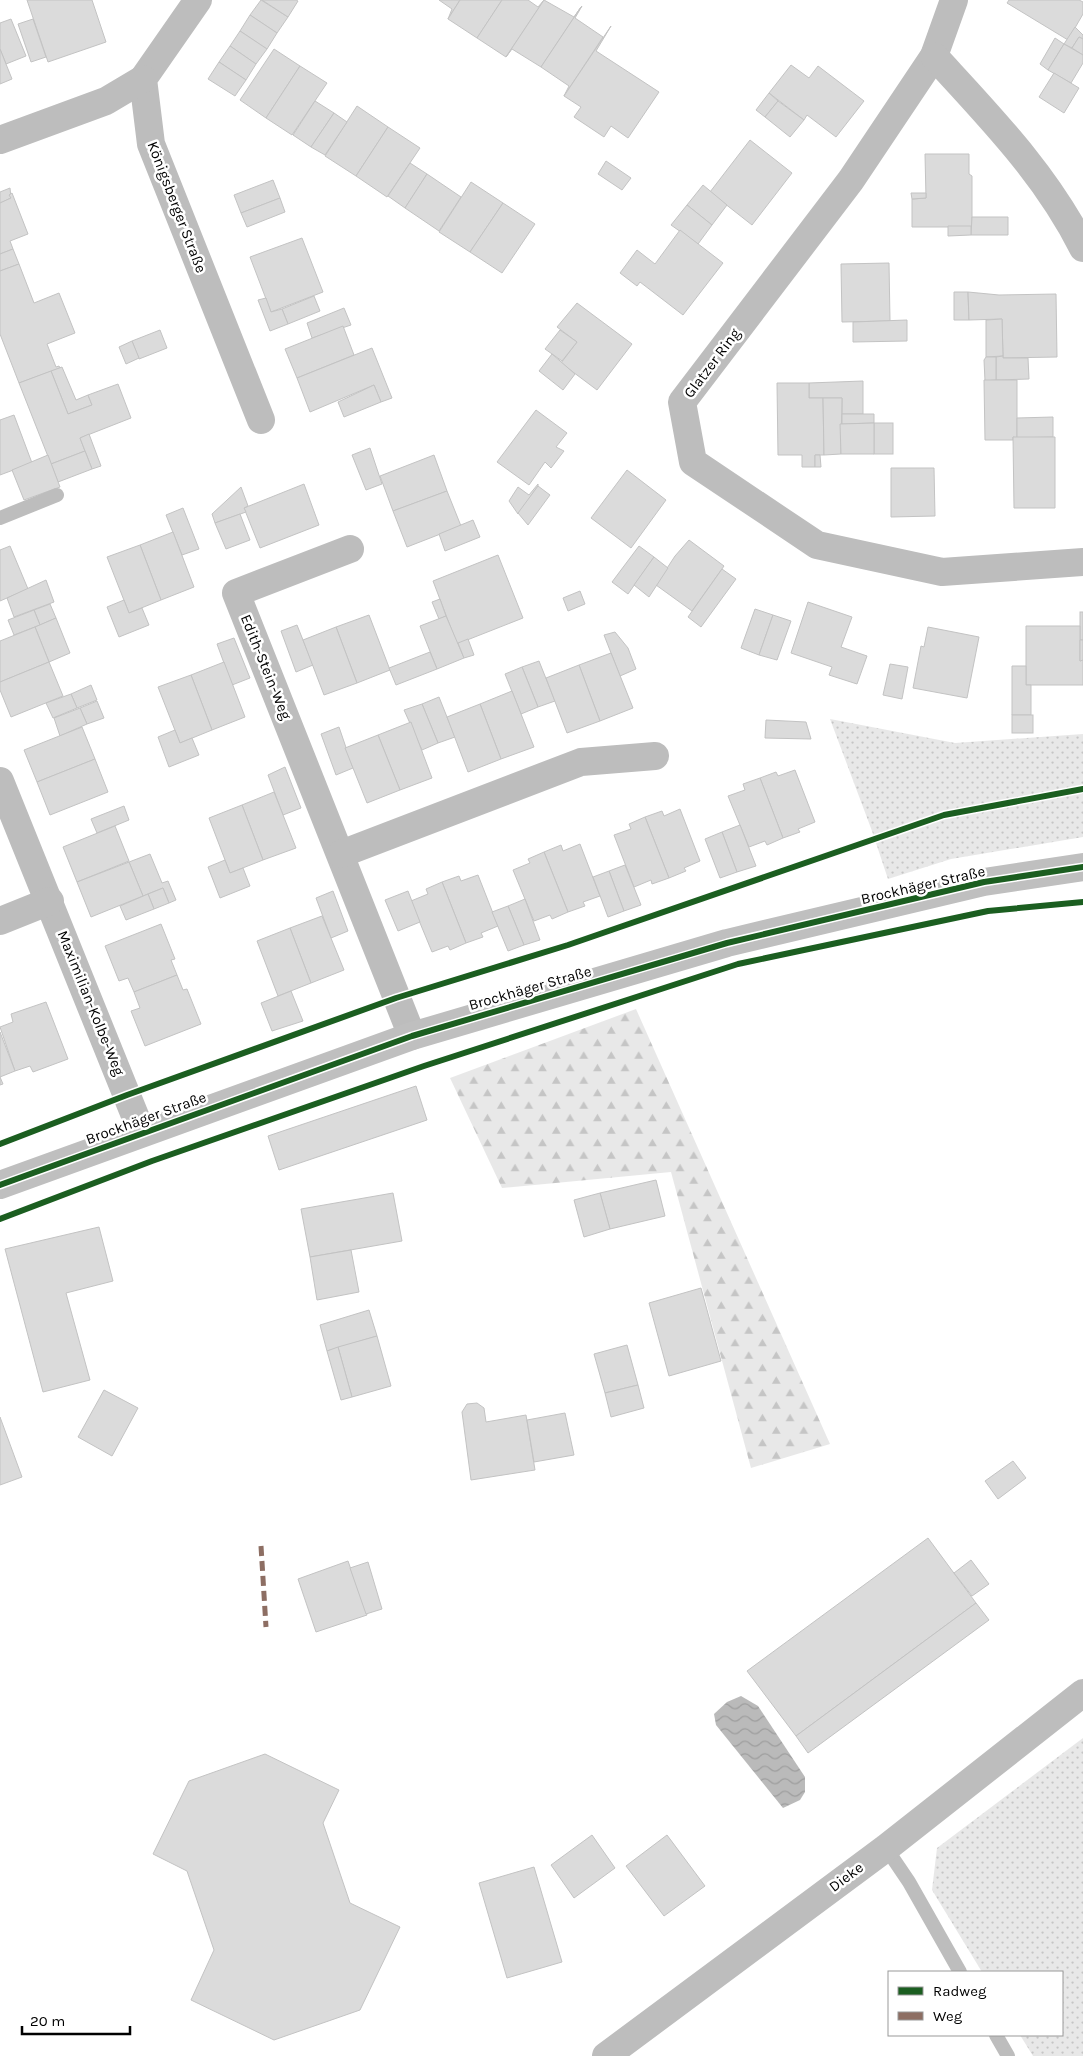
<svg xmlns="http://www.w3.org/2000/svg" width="1083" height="2056" font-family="Karla,sans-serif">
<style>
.grass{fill:url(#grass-dots)}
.forest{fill:url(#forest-firs)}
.water{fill:url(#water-waves)}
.building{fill:#dbdbdb;stroke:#c3c3c3}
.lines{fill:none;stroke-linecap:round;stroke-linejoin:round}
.lane{stroke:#bdbdbd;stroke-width:14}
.street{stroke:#bdbdbd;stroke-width:28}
.secondary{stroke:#bfbfbf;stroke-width:28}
.quiet{stroke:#8d6e63;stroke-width:5;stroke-dasharray:10 5;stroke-linecap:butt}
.cycleway-casing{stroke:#fff;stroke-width:9}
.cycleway{stroke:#1b5e20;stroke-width:6}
.labels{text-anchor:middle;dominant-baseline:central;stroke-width:5;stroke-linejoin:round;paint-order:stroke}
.street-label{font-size:15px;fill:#000;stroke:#fff}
</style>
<defs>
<pattern id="grass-dots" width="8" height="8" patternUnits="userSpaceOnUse" patternTransform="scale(1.25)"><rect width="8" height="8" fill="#e8e8e8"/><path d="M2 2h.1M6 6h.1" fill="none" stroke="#c5c5c5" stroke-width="1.8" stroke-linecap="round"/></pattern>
<pattern id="forest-firs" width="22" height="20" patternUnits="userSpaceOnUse" patternTransform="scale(1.25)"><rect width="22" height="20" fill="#e8e8e8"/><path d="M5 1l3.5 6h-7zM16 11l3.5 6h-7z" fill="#c5c5c5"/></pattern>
<pattern id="water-waves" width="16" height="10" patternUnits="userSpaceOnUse" patternTransform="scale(1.25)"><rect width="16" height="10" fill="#bababa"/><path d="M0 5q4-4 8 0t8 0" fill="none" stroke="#9e9e9e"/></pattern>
</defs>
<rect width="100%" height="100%" fill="#fff"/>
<g class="grass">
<path d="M830 719 955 743 1083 734V837L951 859 888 879 872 831Z"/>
<path d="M1083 1738V2056H1033L1020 2035H1062V1972H982L932 1890 937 1848Z"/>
</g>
<path class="forest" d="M636 1009 830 1444 751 1468 671 1172 502 1188 450 1078Z"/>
<path class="water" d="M741 1696 758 1706 805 1777V1792L800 1800 783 1808 716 1725 714 1714 727 1702Z"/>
<g class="building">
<path d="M27 0H92L106 42 48 62Z"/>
<path d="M261 0 288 17 277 33 250 15Z"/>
<path d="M262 0H296L298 1 288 17Z"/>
<path d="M439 0H460L448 19 452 9Z"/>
<path d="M460 0H502L477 38 448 19Z"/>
<path d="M502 0H528L538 7 544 0 506 57 477 38Z"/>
<path d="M544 0 574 17 581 7 541 67 512 49 506 57Z"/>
<path d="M1009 0H1079L1083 2V14L1068 40 1007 3Z"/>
<path d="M582 6 575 18 603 37 564 96 569 86 541 67 581 7Z"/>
<path d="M250 15 277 33 267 49 240 31Z"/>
<path d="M11 19 26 56 6 64 0 49V23Z"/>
<path d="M33 19 46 57 31 62 18 24Z"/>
<path d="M611 26 596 51 659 92 628 138 611 126 604 137 574 117 581 107 564 96Z"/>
<path d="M1075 27 1083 35V39L1079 37 1072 48 1064 44Z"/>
<path d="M240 31 267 49 256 64 230 46Z"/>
<path d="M1079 37 1083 39V55L1072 48Z"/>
<path d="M1055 38 1064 44 1048 70 1040 64Z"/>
<path d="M1064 44 1083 55V63L1071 83 1048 70Z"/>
<path d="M230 46 256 64 246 80 219 62Z"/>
<path d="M0 49 12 79 0 84Z"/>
<path d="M274 49 300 66 266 118 240 100Z"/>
<path d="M219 62 246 80 235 96 208 79Z"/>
<path d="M791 65 809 78 818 66 864 101 836 137 807 115 804 120 769 93Z"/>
<path d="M300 66 327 83 292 135 266 118Z"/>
<path d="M1054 73 1079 88 1064 113 1039 97Z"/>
<path d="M769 93 778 101 765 117 756 110Z"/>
<path d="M315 101 334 113 311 147 293 135Z"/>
<path d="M778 101 804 120 790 137 765 117Z"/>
<path d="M357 106 388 127 356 176 325 156Z"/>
<path d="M334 113 347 122 325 155 311 147Z"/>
<path d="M388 127 420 148 387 197 356 176Z"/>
<path d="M750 140 792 173 752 225 710 192Z"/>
<path d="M925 154H969V174L972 176V227H912V199L926 198Z"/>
<path d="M606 161 631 178 622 190 598 174Z"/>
<path d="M410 163 427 174 405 208 388 196Z"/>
<path d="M427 174 461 197 439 231 405 208Z"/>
<path d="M273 180 280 198 241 213 234 195Z"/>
<path d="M471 182 503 203 470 252 439 232Z"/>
<path d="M703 185 727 205 712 225 687 205Z"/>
<path d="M10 188 11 198 0 203V192Z"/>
<path d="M12 193 28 234 10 241 13 249 0 254V203L11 198 9 195Z"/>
<path d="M911 193H926V198L912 199Z"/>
<path d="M280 198 285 212 247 227 241 213Z"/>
<path d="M503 203 535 224 502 273 470 252Z"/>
<path d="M687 205 712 225 698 244 671 225Z"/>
<path d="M972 217H1008V235H971Z"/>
<path d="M948 226H971V235L948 236Z"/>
<path d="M680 230 723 263 683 315 640 282 637 286 620 273 637 250 655 264Z"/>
<path d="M302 238 323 292 271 312 250 257Z"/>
<path d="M13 249 19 264 0 271V254Z"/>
<path d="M889 263 890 321 842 322 841 264Z"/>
<path d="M19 264 34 303 59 293 75 333 47 344 56 367 59 366 60 368 19 383 0 334V271Z"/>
<path d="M954 292H968L969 320H954Z"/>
<path d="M968 292 999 295 1056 294 1057 357 1003 358 1002 319 969 320Z"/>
<path d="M314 296 320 311 288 324 282 309Z"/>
<path d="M266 298 271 312 282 309 288 324 270 331 258 300Z"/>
<path d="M577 303 632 344 597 390 561 363 577 342 557 327Z"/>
<path d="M344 308 351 325 312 338 307 323Z"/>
<path d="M1002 319 1003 356 986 357V320Z"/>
<path d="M907 320V341L853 342V322Z"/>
<path d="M343 326 354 355 297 378 285 349Z"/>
<path d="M160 330 167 348 139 359 132 341Z"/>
<path d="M560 330 577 342 562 361 545 349Z"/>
<path d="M132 341 139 358 126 364 119 347Z"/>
<path d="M372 348 392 398 381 402 374 385 310 412 297 378Z"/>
<path d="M552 354 575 374 563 390 539 371Z"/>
<path d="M1003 356V358H1028L1029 379 996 380V357Z"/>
<path d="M986 357H996V380L985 381 984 360Z"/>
<path d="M62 367 76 400 88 395 92 405 68 414 51 371Z"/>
<path d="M51 371 68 414 92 405 88 395 118 384 131 418 80 438 85 451 51 464 19 383Z"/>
<path d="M984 380H1017V438L1013 437V440H985Z"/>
<path d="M863 381V414H842V398H809V383Z"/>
<path d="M777 383H809V398H823L824 455H815V467H802V455H778Z"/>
<path d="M374 385 381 402 344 417 338 402Z"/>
<path d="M823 398H842L841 454 824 455Z"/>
<path d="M536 410 567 433 556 447 564 451 551 468 545 462 529 485 497 462Z"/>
<path d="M842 414H874V423L842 424Z"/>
<path d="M14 415 32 463 0 475V420Z"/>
<path d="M1053 417V437L1017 438V418Z"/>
<rect x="874" y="423" width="19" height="31"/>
<path d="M874 423V454H841L840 424Z"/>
<path d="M89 434 101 466 92 469 80 438Z"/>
<path d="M1013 437H1055V508H1014Z"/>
<path d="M370 448 382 484 366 490 352 455Z"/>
<path d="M85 451 92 469 58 482 51 464Z"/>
<path d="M48 455 60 487 24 500 12 470Z"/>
<path d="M434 455 447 491 393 511 380 476Z"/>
<path d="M815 455H820L821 467H815Z"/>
<path d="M891 468H934L935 516 891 517Z"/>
<path d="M627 470 666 500 631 548 591 518Z"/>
<path d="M304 484 319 525 260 548 244 508Z"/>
<path d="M538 484V486L518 514 509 501 518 487 529 495Z"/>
<path d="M538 486 550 495 528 525 518 513Z"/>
<path d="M241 487 248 506 244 508 246 512 215 523 212 514Z"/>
<path d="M447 491 461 526 407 547 393 511Z"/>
<path d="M183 508 199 549 182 555 166 515Z"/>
<path d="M240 514 250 540 226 549 215 523Z"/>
<path d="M473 520 480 537 445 551 439 534Z"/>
<path d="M173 532 194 587 161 600 140 545Z"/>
<path d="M689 540 724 566 692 611 656 585 675 556Z"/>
<path d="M140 545 161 600 129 613 107 557Z"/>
<path d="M10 546 28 589 0 601V550Z"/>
<path d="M639 546 654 557 628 594 612 582Z"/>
<path d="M498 555 523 618 457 644 433 581Z"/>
<path d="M654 557 668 568 649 597 634 585Z"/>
<path d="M722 569 736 579 701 627 688 617Z"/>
<path d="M46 580 54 602 14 617 7 598Z"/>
<path d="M580 591 585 604 568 611 563 598Z"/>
<path d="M440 599 446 616 439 619 432 602Z"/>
<path d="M124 600 129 613 142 608 149 625 119 637 107 607Z"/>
<path d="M808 602 852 617 841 647 867 656 857 684 829 675 832 667 791 653Z"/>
<path d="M50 604 56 618 40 625 34 610Z"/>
<path d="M755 609 773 615 759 655 741 648Z"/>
<path d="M34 610 40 625 14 635 8 620Z"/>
<rect x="1080" y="612" width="3" height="28"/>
<path d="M369 615 390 670 357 683 336 627Z"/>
<path d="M773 615 791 621 777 660 759 655Z"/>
<path d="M446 616 464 658 437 669 420 626Z"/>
<path d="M56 618 70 653 49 662 35 627Z"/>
<path d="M297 625 313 665 296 672 281 631Z"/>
<path d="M1026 626H1080V661L1083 660V685H1026Z"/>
<path d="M35 627 49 662 0 682V641Z"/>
<path d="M336 627 357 683 324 695 303 640Z"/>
<path d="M928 627 979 637 967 698 913 688 921 646 924 647Z"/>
<path d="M615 632 628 648 636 669 620 676 604 635Z"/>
<path d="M234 638 250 678 232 685 217 644Z"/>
<path d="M468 639 474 655 464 658 458 643Z"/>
<path d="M1080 640H1083V660L1080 661Z"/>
<path d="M430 652 437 669 396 685 389 668Z"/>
<path d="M611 653 633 708 600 721 579 665Z"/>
<path d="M539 661 555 701 538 707 522 667Z"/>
<path d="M49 662 63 696 11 717 0 690V682Z"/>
<path d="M224 662 245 717 212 730 191 675Z"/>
<path d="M890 664 908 667 902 699 883 695Z"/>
<path d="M579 665 600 721 567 733 546 678Z"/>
<path d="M1012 666H1026V685H1031V715H1012Z"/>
<path d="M522 667 538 707 521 714 505 674Z"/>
<path d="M191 675 212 730 180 743 158 687Z"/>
<path d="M91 685 97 700 77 708 71 694Z"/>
<path d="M512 691 534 747 501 759 480 704Z"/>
<path d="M71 694 77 708 53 718 46 703Z"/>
<path d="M439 697 455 737 438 743 422 704Z"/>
<path d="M97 701 104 718 87 724 80 708Z"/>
<path d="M422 704 438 743 422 750 404 710Z"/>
<path d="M480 704 501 759 468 772 447 717Z"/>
<path d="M80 708 87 724 60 736 54 718Z"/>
<rect x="1012" y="715" width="21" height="18"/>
<path d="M766 720 806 722 811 739 765 738Z"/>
<path d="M411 722 432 778 400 790 378 735Z"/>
<path d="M82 727 95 759 37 782 24 750Z"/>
<path d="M339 727 353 768 336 775 321 734Z"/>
<path d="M175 730 180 743 192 738 199 755 169 767 158 737Z"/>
<path d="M378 735 400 790 367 803 345 748Z"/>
<path d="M95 759 108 792 50 815 37 782Z"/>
<path d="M285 767 301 808 283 815 268 775Z"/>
<path d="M795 770 815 822 798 829 800 832 783 838 760 778 776 772 778 776Z"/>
<path d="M760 778 783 838 767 845 765 841 749 847 728 796 745 790 743 784Z"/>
<path d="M274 792 296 848 263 860 242 805Z"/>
<path d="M242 805 263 860 230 873 209 818Z"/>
<path d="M124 806 129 820 97 833 91 819Z"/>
<path d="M680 809 700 861 684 868 686 871 669 878 645 817 662 811 664 816Z"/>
<path d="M645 817 669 878 652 884 651 880 634 887 614 835 631 829 629 824Z"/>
<path d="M740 825 756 866 737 872 722 832Z"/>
<path d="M115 826 129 861 77 882 63 847Z"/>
<path d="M722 832 737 872 720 878 705 839Z"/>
<path d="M580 844 600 896 583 902 585 906 568 912 544 852 561 845 563 851Z"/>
<path d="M544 852 568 912 552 919 550 915 534 921 513 870 530 863 528 859Z"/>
<path d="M150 854 162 883 168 881 176 900 169 903 163 888 143 896 129 862Z"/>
<path d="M225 860 230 873 243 868 250 886 220 898 208 867Z"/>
<path d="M129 862 143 896 91 917 77 882Z"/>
<path d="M625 865 641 905 624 911 609 871Z"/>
<path d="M609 871 624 911 608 917 593 877Z"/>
<path d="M478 875 498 926 481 933 483 937 466 943 442 882 459 876 461 881Z"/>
<path d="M442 882 466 943 450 950 448 946 432 952 411 901 428 894 426 889Z"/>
<path d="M163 888 169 903 154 909 148 894Z"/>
<path d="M333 891 348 931 331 938 316 898Z"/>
<path d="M408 891 420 922 398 931 385 900Z"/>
<path d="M148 894 154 909 126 920 120 906Z"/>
<path d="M525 899 540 940 524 945 508 906Z"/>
<path d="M508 906 524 945 508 951 492 912Z"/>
<path d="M322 916 344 970 311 983 290 928Z"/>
<path d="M161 924 175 959 171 960 177 975 134 992 128 978 119 981 105 946Z"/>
<path d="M290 928 311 983 278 996 257 941Z"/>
<path d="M177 975 183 990 187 989 201 1024 145 1046 131 1011 140 1008 134 992Z"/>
<path d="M291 991 303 1021 272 1031 261 1003Z"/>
<path d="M46 1002 68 1059 33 1072 30 1066 15 1071 0 1027 13 1022 11 1014Z"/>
<path d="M0 1032 15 1071 0 1077 3 1084 0 1085Z"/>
<path d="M416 1086 427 1120 279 1170 268 1136Z"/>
<path d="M656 1180 665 1216 610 1229 600 1193Z"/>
<path d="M393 1193 402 1241 310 1257 301 1209Z"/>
<path d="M600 1193 610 1229 584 1237 574 1200Z"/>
<path d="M99 1227 113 1281 66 1293 90 1380 43 1392 5 1249Z"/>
<path d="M351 1250 359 1292 317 1300 310 1257Z"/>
<path d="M701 1288 721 1361 669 1376 649 1303Z"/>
<path d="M369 1310 377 1336 327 1351 320 1325Z"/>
<path d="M377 1336 391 1386 352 1397 338 1347Z"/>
<path d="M627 1345 638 1385 605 1393 594 1354Z"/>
<path d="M338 1347 352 1397 341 1400 327 1351Z"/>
<path d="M638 1385 644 1408 611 1417 605 1393Z"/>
<path d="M104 1390 138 1408 112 1456 78 1437Z"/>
<path d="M477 1403 484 1408 486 1422 526 1415 535 1470 471 1480 462 1412 467 1404Z"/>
<path d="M565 1413 574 1455 534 1462 527 1420Z"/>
<path d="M0 1417 22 1477 0 1485Z"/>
<path d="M1013 1461 1026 1478 998 1499 985 1481Z"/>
<path d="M928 1538 976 1603 796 1736 747 1671Z"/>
<path d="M971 1560 989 1584 972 1596 954 1573Z"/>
<path d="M348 1561 367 1615 316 1632 298 1579Z"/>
<path d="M368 1562 382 1609 366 1614 350 1568Z"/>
<path d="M976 1603 989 1620 808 1753 796 1736Z"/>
<path d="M265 1754 339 1790 323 1823 350 1903 400 1927 360 2010 274 2040 191 2000 214 1950 187 1871 153 1854 189 1781Z"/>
<path d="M592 1835 615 1868 574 1898 551 1865Z"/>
<path d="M667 1835 705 1886 664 1916 626 1866Z"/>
<path d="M534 1867 562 1962 507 1978 479 1883Z"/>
</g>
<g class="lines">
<g class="lane">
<path d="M0 518 57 495"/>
<path d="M886 1848 909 1882 960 1972"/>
<path d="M996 2035 1008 2056"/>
</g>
<g class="street">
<path d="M198 0 143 79 151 144 261 420"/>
<path d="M954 0 934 56 851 180 682 402 693 462 817 545 942 572 1083 562"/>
<path d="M934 56C989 116 1046 174 1083 248"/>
<path d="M0 140 106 101 143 79"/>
<path d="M350 549 236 593 412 1036"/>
<path d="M0 781 142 1133"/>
<path d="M341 854 581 762 655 756"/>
<path d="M0 921 50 901"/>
<path d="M606 2056 886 1848 1083 1693"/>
</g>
<path class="secondary" d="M0 1185 412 1036 727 943 984 882 1083 867"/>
<path class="quiet" d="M261 1546 266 1627"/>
<defs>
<g id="cycleway">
<path d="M0 1144 127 1095 396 998 568 945 944 815 1083 789"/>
<path d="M0 1185 412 1036 727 943 984 882 1083 867"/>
<path d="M0 1219 152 1161 424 1066 738 964 988 911 1083 902"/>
</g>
</defs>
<use href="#cycleway" class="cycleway-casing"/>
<use href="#cycleway" class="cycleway"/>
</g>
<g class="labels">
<g class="street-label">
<text transform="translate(177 207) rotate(69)">Königsberger Straße</text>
<text transform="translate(712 363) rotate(-53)">Glatzer Ring</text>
<text transform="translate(266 667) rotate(68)">Edith-Stein-Weg</text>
<text transform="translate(923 885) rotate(-13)">Brockhäger Straße</text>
<text transform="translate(530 988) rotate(-16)">Brockhäger Straße</text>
<text transform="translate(91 1003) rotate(68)">Maximilian-Kolbe-Weg</text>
<text transform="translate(146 1118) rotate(-20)">Brockhäger Straße</text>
<text transform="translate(846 1877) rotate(-37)">Dieke</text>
</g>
</g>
<rect x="888" y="1971" width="175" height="65" fill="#ffffff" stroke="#999999"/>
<rect x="898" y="1987" width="25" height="8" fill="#1b5e20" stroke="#999999"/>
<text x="933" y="1996" font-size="15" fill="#000000">Radweg</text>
<rect x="898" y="2012" width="25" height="8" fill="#8d6e63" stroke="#999999"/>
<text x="933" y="2021" font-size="15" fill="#000000">Weg</text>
<path d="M22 2026v8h108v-8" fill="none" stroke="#000000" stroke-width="2.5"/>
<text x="30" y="2026" font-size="15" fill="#000000" stroke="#ffffff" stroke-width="4" paint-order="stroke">20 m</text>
</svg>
